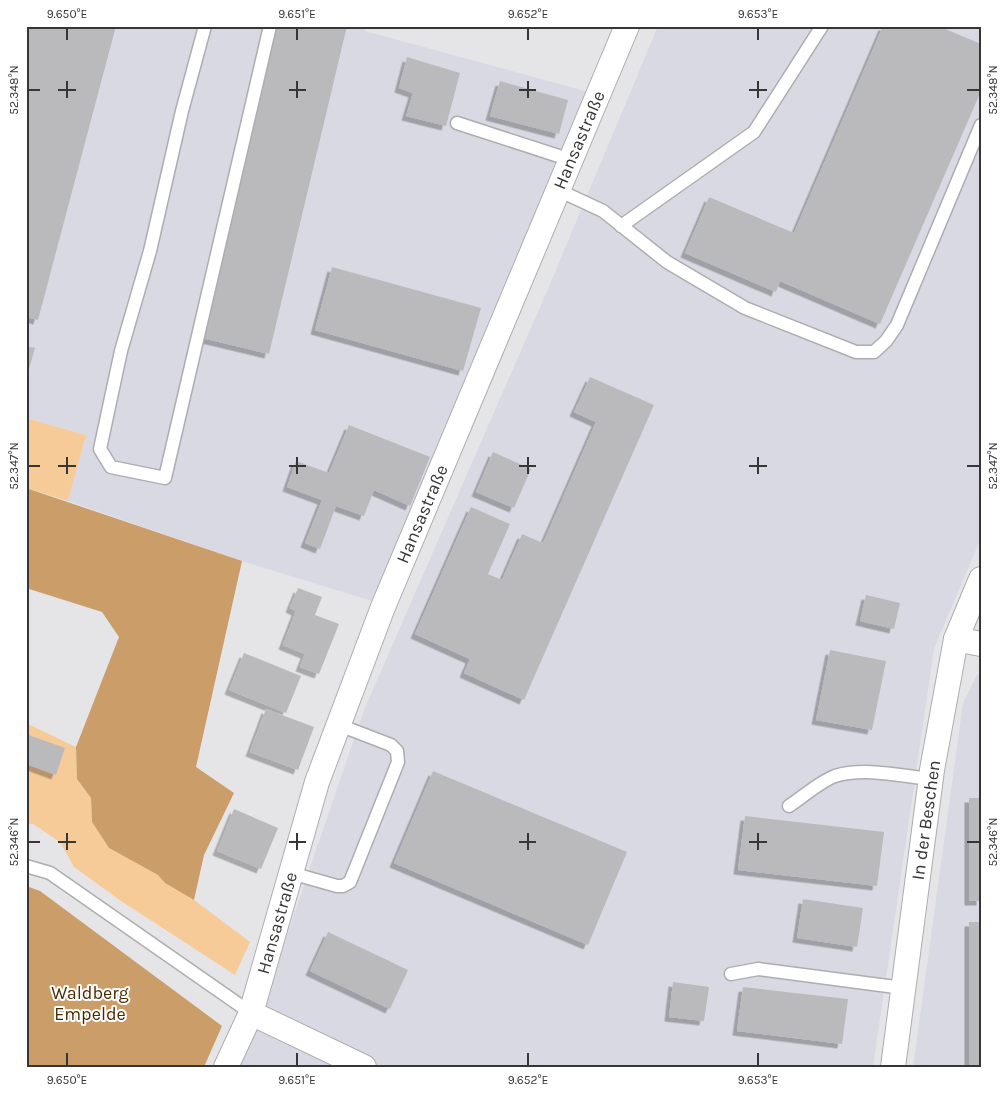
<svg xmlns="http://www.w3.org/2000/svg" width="1007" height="1093" font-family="Karla,sans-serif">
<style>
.built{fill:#d9d9e3}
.green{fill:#f7cb98}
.forest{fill:#cb9e69}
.building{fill:#bababd;filter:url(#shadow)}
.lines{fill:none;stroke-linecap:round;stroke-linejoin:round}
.lane-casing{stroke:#adadb0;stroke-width:15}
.street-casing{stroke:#adadb0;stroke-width:26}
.lane{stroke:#fff;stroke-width:12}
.street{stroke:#fff;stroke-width:24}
.ticks{fill:none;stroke:#363637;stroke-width:2}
.labels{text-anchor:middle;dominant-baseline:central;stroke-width:4;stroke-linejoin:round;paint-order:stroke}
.street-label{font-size:18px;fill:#363637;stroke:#fff}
.park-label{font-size:18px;fill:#492b00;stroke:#fff}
.neatline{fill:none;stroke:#363637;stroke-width:2}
.ticks-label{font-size:12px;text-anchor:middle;fill:#363637}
</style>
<defs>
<filter id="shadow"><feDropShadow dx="-4.5" dy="4.5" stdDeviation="0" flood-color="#0004"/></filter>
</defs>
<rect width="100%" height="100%" fill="#e5e5e8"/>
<g class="built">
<path d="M26 26H366L365 31 589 92 372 601 242 561 68 501 86 435 26 418Z"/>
<path d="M658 26H981V538L934 649 873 1067H230L273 976 364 710 550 284Z"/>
<path d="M981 674V1067H913L963 703 977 675Z"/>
</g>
<g class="green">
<path d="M26 418 86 435 68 501 26 488Z"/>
<path d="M26 721 30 725 76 747 77 779 91 798 92 822 109 848 158 875 165 883 194 900 250 942 235 975 121 901 74 867 60 842 33 824H26Z"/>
</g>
<g class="forest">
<path d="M26 488 242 561 196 767 234 793 204 855 194 900 165 883 158 875 109 848 92 822 91 798 77 779 76 747 119 637 102 612 26 588Z"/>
<path d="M26 886 40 891 222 1026 204 1067H33L26 1064Z"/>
</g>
<g class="building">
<path d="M26 26H116L38 320 26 317Z"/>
<path d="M277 26H347L269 354 202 338Z"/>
<path d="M883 26H938L981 44V91L880 324 780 281 776 292 685 253 709 197 794 233Z"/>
<path d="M407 57 460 73 446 126 406 116 413 93 399 88Z"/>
<path d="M500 81 568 100 559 134 490 116Z"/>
<path d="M332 267 481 308 463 371 315 330Z"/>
<path d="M26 346 35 348 27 376H26Z"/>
<path d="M590 377 654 405 524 700 464 673 470 659 415 634 471 507 510 524 488 574 502 580 522 534 543 543 596 422 574 412Z"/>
<path d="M349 425 430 457 410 506 374 490 364 516 336 506 320 549 305 543 322 500 287 487 296 461 329 473Z"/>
<path d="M493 452 531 469 514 508 476 492Z"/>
<path d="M298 588 322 597 315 615 339 624 319 674 300 667 305 654 283 645 296 611 290 608Z"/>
<path d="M866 595 900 603 894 629 860 621Z"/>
<path d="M830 650 886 661 872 730 816 720Z"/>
<path d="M244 653 301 676 286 713 229 690Z"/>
<path d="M266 709 314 727 298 770 250 752Z"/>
<path d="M26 734 65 748 56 775 26 764Z"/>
<path d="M433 771 627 852 588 945 394 863Z"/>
<rect x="969" y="798" width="12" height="103"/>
<path d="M234 809 278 828 261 869 217 851Z"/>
<path d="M745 816 884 832 877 886 738 870Z"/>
<path d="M803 899 863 908 857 947 797 938Z"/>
<rect x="969" y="922" width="12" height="145"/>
<path d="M328 932 408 970 390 1009 310 971Z"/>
<path d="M673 982 709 987 704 1021 669 1017Z"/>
<path d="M743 987 848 999 842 1044 737 1031Z"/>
</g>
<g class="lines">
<defs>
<g id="lane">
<path d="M205 26 182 111 150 251 121 351 100 449 111 467 165 478 270 26"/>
<path d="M457 123 571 160"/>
<path d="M558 190 603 211 667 262 745 308 856 352H874L886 341 897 325 981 125"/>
<path d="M621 226 754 132 822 26"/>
<path d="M789 806C803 797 819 782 835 776 864 767 901 776 931 779"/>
<path d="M26 866 50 873 251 1013"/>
<path d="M291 873 337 886H343L350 882 398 762 397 751 391 745 339 725"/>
<path d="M731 974 758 969 903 988"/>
</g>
<g id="street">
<path d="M956 639 981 644"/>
<path d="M251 1013 364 1067"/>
<path d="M226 1067 251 1013 317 782 383 607 627 26"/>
<path d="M893 1067 932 770 956 639 981 579"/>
</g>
</defs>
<use href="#lane" class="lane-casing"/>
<use href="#street" class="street-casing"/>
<use href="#lane" class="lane"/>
<use href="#street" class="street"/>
</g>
<path class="ticks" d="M67 28V40M297 28V40M528 28V40M758 28V40M67 81V98M297 81V98M528 81V98M758 81V98M28 90H40M58 90H76M289 90H306M519 90H536M749 90H767M967 90H980M67 457V474M297 457V474M528 457V474M758 457V474M28 466H40M58 466H76M289 466H306M519 466H536M749 466H767M967 466H980M67 833V850M297 833V850M528 833V850M758 833V850M28 842H40M58 842H76M289 842H306M519 842H536M749 842H767M967 842H980M67 1053V1066M297 1053V1066M528 1053V1066M758 1053V1066"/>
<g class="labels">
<g class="street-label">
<text transform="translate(579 140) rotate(-67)">Hansastraße</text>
<text transform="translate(422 514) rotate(-67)">Hansastraße</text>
<text transform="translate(926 820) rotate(-82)">In der Beschen</text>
<text transform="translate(277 923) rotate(-74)">Hansastraße</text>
</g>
<g class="park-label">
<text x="90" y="993">Waldberg<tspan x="90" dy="21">Empelde</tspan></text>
</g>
</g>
<rect width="1007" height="1093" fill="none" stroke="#ffffff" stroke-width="55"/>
<rect x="28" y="28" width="952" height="1038" class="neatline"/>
<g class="ticks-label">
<text x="67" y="18">9.650°E</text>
<text x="297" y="18">9.651°E</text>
<text x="528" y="18">9.652°E</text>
<text x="758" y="18">9.653°E</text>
<text transform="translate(14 90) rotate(-90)" y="4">52.348°N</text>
<text transform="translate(993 90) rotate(-90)" y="4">52.348°N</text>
<text transform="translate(14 466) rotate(-90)" y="4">52.347°N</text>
<text transform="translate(993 466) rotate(-90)" y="4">52.347°N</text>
<text transform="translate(14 842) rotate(-90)" y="4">52.346°N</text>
<text transform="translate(993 842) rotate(-90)" y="4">52.346°N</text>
<text x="67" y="1084">9.650°E</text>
<text x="297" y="1084">9.651°E</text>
<text x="528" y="1084">9.652°E</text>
<text x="758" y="1084">9.653°E</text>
</g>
</svg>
